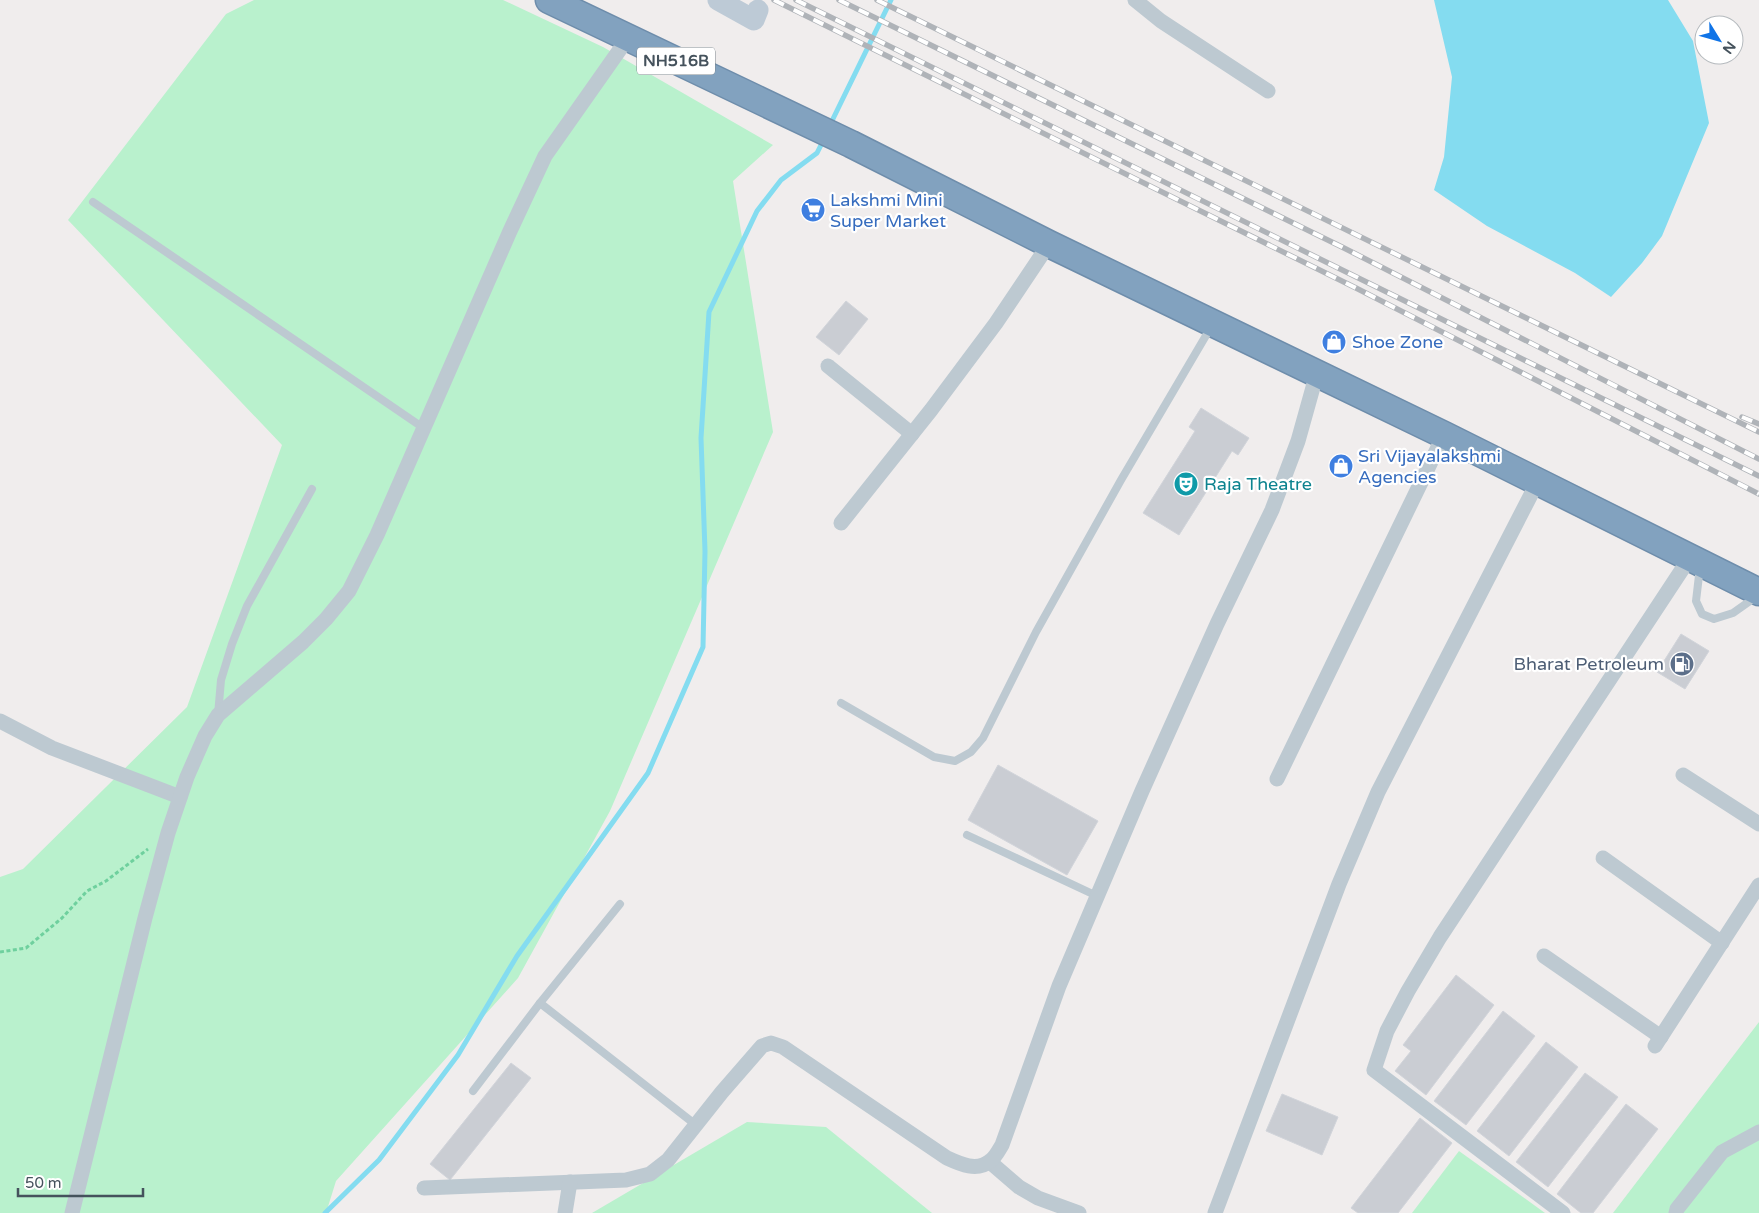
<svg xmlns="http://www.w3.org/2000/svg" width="1759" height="1213" font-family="'Varela Round',sans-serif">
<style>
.green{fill:#b9f1cd}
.water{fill:#84dcf0}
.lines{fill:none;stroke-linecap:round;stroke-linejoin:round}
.stream{stroke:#84dcf0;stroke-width:5}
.building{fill:#cacdd3;stroke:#d1d4da}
.highway-casing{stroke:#6e8dab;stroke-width:29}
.path{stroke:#6fd09e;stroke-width:3;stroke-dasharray:4 2.5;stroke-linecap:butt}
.lane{stroke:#bdc9d1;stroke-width:8}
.street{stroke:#bdc9d1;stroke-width:15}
.secondary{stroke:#bdcad6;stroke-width:21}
.highway{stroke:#82a2bf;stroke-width:26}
.rail-casing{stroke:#afb3b8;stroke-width:5.5}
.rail{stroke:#fff;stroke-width:4;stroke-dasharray:11;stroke-linecap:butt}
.labels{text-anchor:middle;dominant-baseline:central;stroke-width:4.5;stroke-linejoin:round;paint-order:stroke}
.shield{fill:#fff;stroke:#7d868d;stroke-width:1}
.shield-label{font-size:16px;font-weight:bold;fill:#45525c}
.shop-label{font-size:18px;fill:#366cbe;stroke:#fff;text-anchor:start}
.culture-label{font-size:18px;fill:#0d838f;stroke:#fff;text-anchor:start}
.service-label{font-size:18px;fill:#4e5e75;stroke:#fff;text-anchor:end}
</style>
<rect width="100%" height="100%" fill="#f0eded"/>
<g class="green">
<path d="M254 0H503L603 47 773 145 733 181 773 432 610 811 518 978 336 1181 326 1213H0V877L23 869 187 707 282 445 68 220 226 14Z"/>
<path d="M1759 1022V1213H1613Z"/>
<path d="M747 1122 826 1127 932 1213H592Z"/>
<path d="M1459 1151 1545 1213H1412Z"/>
</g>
<path class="water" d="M1434 0H1668L1693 41 1709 123 1662 236 1642 263 1611 297 1575 273 1487 226 1434 190 1444 157 1452 77Z"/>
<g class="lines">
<g class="stream">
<path d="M829 127 891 0"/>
<path d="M325 1213 379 1160 458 1055 517 956 648 773 703 647 705 551 701 438 709 312 757 211 781 180 817 153 824 139"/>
</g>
</g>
<g class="building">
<path d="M846 301 868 319 839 355 816 337Z"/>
<path d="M1201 408 1249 438 1238 455 1232 451 1179 535 1143 513 1195 431 1189 427Z"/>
<path d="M1681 634 1709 651 1685 689 1657 672Z"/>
<path d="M998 765 1098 821 1067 875 968 820Z"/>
<path d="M1456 975 1494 1005 1426 1095 1395 1071 1411 1051 1403 1045Z"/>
<path d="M1503 1011 1535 1036 1466 1125 1434 1101Z"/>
<path d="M1546 1042 1578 1067 1509 1156 1477 1131Z"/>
<path d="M511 1063 531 1078 450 1180 430 1164Z"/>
<path d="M1585 1073 1618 1097 1548 1187 1516 1162Z"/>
<path d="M1282 1094 1338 1117 1322 1155 1266 1131Z"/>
<path d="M1626 1104 1658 1129 1593 1213H1581L1557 1194Z"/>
<path d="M1420 1118 1452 1143 1398 1213H1358L1351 1208Z"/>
</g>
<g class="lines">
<defs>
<path id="highway" d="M549 0 851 144 1049 244 1444 435 1759 592"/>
</defs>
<use href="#highway" class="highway-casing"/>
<path class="path" d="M0 952 26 948 62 918 87 891 106 881 148 849"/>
<g class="lane">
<path d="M93 202 425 429"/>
<path d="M1700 567 1696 601 1702 614 1714 619 1733 613 1757 596"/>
<path d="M841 703 934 757 955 761 971 752 983 738 1036 632 1121 480 1211 327"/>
<path d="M218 715 221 680 232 644 247 606 312 489"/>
<path d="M967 835 1097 896"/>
<path d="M540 1003 696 1125"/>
<path d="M473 1091 540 1003 620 904"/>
</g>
<g class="street">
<path d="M1135 0 1161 21 1268 91"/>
<path d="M828 366 912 434"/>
<path d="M841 523 931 410 996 323 1049 244"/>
<path d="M0 721 52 748 180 797"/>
<path d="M1683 775 1759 824"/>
<path d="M1277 779 1444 435"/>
<path d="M1603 858 1722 943"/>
<path d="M1544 956 1661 1037"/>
<path d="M1655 1046 1759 885"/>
<path d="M990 1162 1019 1187 1038 1198 1079 1213"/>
<path d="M424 1188 626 1180 650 1174 668 1160 722 1092 762 1046 771 1043 783 1047 947 1158C960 1164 977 1172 990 1161 995 1158 999 1150 1002 1145L1059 986 1142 791 1217 624 1272 510 1298 441 1317 373"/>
<path d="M72 1213 145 918 168 833 187 777 205 736 218 715 303 642 326 619 349 591 377 535 510 231 545 156 628 38"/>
<path d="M565 1213 570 1182"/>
<path d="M1215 1213 1339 884 1378 792 1538 481"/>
<path d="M1563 1213 1374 1070 1387 1031 1408 991 1440 937 1689 559"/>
<path d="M1676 1213 1677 1209 1722 1152 1759 1132"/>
</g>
<path class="secondary" d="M718 0 754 20 758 10"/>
<use href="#highway" class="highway"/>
<defs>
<g id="rail">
<path d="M774 0 1356 288 1759 494"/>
<path d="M796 0 1759 476"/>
<path d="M839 0 1342 247 1759 459"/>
<path d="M877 0 1759 432"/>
<path d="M1742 417 1759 424"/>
</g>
</defs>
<use href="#rail" class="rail-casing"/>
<use href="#rail" class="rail"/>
</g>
<defs>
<symbol id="supermarket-disc" viewBox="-11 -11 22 22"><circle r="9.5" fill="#3f7fe0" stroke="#fff"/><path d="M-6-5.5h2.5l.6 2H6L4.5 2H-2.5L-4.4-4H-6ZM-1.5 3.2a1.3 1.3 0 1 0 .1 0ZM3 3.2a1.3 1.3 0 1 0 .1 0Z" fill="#fff"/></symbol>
<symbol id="shop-disc" viewBox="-11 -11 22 22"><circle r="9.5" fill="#3f7fe0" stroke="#fff"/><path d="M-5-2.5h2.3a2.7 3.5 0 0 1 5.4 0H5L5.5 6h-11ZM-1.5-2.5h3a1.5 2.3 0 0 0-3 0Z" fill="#fff"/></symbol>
<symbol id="theatre-disc" viewBox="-11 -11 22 22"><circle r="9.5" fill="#0f9aa8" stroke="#fff"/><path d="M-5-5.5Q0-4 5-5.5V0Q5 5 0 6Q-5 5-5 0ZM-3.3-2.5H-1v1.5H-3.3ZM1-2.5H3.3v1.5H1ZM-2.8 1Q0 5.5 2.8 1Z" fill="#fff"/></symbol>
<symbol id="fuel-disc" viewBox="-11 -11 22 22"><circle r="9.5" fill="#5c6f8a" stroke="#fff"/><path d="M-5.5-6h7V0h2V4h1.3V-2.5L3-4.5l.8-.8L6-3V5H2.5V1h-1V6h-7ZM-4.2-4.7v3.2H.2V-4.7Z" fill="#fff"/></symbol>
</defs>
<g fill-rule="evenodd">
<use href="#supermarket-disc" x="799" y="196" width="28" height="28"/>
<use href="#shop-disc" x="1320" y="328" width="28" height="28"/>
<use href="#shop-disc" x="1327" y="452" width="28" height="28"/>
<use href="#theatre-disc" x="1172" y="470" width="28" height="28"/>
<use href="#fuel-disc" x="1668" y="650" width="28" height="28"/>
</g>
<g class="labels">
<rect class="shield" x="637" y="47.5" width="78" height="27" rx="4"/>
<g class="shield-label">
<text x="676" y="61">NH516B</text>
</g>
<g class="shop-label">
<text x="830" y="200">Lakshmi Mini<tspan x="830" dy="21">Super Market</tspan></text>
<text x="1352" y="342">Shoe Zone</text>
<text x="1358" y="456">Sri Vijayalakshmi<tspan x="1358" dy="21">Agencies</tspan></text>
</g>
<g class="culture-label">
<text x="1204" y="484">Raja Theatre</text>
</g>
<g class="service-label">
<text x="1664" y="664">Bharat Petroleum</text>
</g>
</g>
<g transform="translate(1719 40) rotate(127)"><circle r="24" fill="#ffffff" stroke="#b5babe"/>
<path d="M0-4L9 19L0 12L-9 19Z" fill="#1074e7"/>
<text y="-8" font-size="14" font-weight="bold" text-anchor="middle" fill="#45525c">N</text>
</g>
<path d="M18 1188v8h125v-8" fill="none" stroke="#45525c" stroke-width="2.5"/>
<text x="25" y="1188" font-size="15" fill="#45525c" stroke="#ffffff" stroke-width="4" paint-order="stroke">50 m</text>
</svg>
